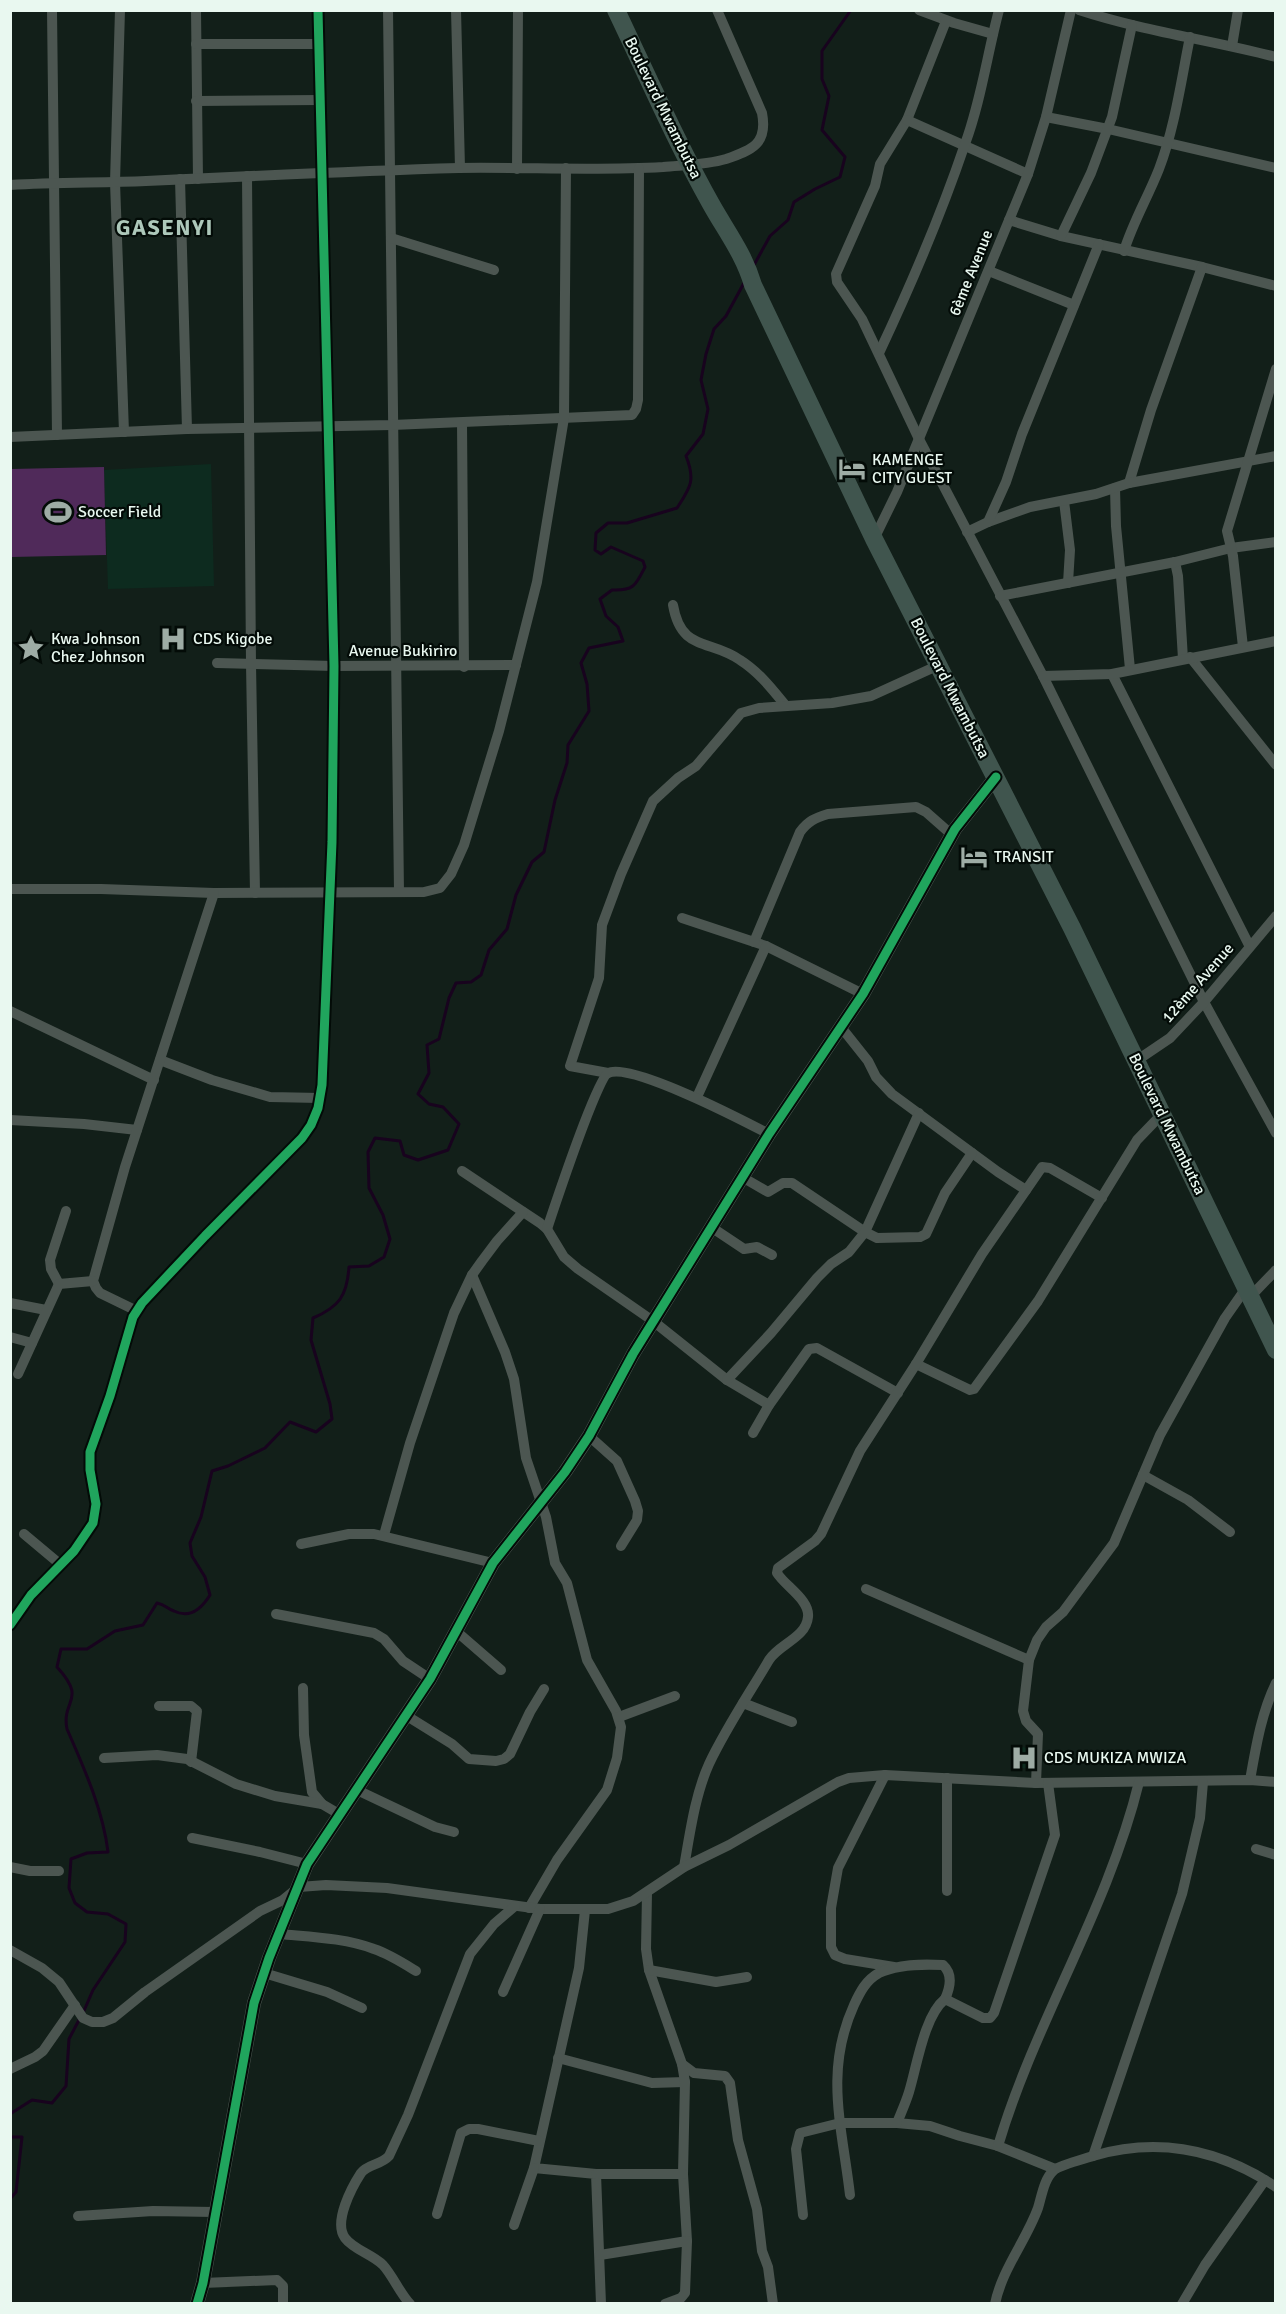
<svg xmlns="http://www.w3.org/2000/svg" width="1286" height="2314" font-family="Signika,sans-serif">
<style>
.built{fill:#0d2b1f}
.green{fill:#502a5a}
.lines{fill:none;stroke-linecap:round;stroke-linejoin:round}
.stream{stroke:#18031e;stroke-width:3}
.minor{stroke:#4c5651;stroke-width:10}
.tertiary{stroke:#4c5651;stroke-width:14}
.trunk{stroke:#40554e;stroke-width:18}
.cycleway-casing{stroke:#030b07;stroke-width:13}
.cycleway{stroke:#20a55d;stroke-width:9}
.labels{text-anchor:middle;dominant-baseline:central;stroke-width:4.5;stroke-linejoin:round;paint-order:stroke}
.street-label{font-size:16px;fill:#e9f8f0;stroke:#030b07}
.poi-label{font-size:16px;fill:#e9f8f0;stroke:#030b07;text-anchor:start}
.district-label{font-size:22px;font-weight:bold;letter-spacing:1.5px;fill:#adc8ba;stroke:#030b07}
</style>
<rect width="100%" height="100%" fill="#121f19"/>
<g class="built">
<path d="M211 464 214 586 108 589 104 470Z"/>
<path d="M1018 1746 1035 1750 1030 1769 1013 1767Z"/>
</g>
<path class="green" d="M104 467 106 555 11 557V469Z"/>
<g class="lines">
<g class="stream">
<path d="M754 265 770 236 788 220 794 202 815 189 840 177 845 157 822 130 829 96 822 79V51L851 10"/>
<path d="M83 2013 93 1990 125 1942 126 1924 108 1914 87 1912 75 1903 69 1888 71 1859 87 1853 108 1852C103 1810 84 1768 67 1729 61 1699 88 1701 57 1667L61 1649H87L115 1631 143 1625 157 1603C166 1605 166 1608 174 1611 190 1619 202 1608 210 1595L205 1577 192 1556 190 1543 201 1517 212 1471 228 1466 265 1448 290 1422 316 1432 332 1419 330 1404 311 1340 313 1318C339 1307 347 1296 349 1267L369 1266 384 1257 390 1239 383 1215 369 1188 368 1152 375 1138 400 1141 404 1155 418 1160 448 1150 459 1124 443 1107 429 1104 418 1094 429 1073 427 1045 439 1039 449 998 456 983 471 982 481 975 489 950 507 929 516 895 532 862 544 852 555 800 567 763 568 745 589 711 587 684 581 663 589 648 623 641 618 627 606 616 600 599 612 590C634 591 636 585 645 567L643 561 611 547 601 554 595 550 596 533 608 523H627L677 508C690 488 696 481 686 456L703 434 708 409 701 380 706 354 714 329 726 316 745 281"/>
<path d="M10 2114 32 2100 52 2103 66 2086 69 2039 80 2018"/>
<path d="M10 2137H22L16 2192 10 2199"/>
</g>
<g class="minor">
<path d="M52 10 57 435"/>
<path d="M120 10 115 182 124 432"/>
<path d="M196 10 198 179"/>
<path d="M388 10 399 892"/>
<path d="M456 10 460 168"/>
<path d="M919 10 954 23 993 34"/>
<path d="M1079 10C1143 31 1210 40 1276 57"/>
<path d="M946 21 907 120 880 164 875 186 836 274 837 282 862 319 919 439 1043 676 1204 1002 1276 1133"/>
<path d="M196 44H319"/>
<path d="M1232 46 1238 10"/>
<path d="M196 101 320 100"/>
<path d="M1046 117 1108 129 1276 168"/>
<path d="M907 120 1028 174"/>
<path d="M517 169 518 10"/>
<path d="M247 176 251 664 255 893"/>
<path d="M180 179 187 429"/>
<path d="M10 185C56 182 101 183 146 181 250 176 355 171 459 168 527 167 595 171 663 167 683 165 706 165 726 159 752 150 768 144 762 113L717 10"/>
<path d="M1009 220 1061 236 1202 267 1276 286"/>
<path d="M1061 236 1091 173 1112 117 1132 25"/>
<path d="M391 238 494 270"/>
<path d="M1124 251C1133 222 1148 197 1159 169 1175 127 1181 81 1190 37"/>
<path d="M989 271 1074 305"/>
<path d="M879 353C911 285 941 215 965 144 981 101 987 55 999 10"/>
<path d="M462 423 464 667"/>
<path d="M10 437 187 429 392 425 632 415 636 409 638 400 639 168"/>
<path d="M1129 483 1151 410 1202 267"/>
<path d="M1115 488 1116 526 1130 669"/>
<path d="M1064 501 1070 550 1068 583"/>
<path d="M988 522 1030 507 1096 494 1129 483 1276 456"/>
<path d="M967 532 988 522 1006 482 1022 434 1099 244"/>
<path d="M874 539 897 492 1028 174 1046 117 1071 10"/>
<path d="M1175 562 1178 576 1183 659"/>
<path d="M1000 596 1175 562 1231 548 1276 542"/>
<path d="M673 605C681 652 710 639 740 660 759 672 772 689 786 706"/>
<path d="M1243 647 1233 556 1227 531 1276 369"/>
<path d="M1190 657 1276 765"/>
<path d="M217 663 334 666 516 665"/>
<path d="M1112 674 1249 945"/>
<path d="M1043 676 1112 674 1276 641"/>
<path d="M10 889H101L214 893 424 892 440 888 451 874 464 845 499 731 537 582 564 418 566 168"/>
<path d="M682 918 766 946 863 994"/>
<path d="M754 942 800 832C808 821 815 818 828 814L916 807 926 812 951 834"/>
<path d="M10 1011 154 1080"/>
<path d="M841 1027 868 1061 876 1077 892 1094 998 1172 1026 1190"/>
<path d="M160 1060 212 1080 270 1097 320 1098"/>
<path d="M1136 1061 1170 1038 1204 1002 1276 916"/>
<path d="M608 1073 570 1066 599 978 602 925 621 874 653 801 678 778 696 766 741 713 759 708 832 703 871 696 939 665"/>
<path d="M697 1097 766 946"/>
<path d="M10 1120 84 1124 137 1130"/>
<path d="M462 1171 540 1223 547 1229 564 1257 578 1269 653 1321 727 1380 769 1405"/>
<path d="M742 1177 768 1192 783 1183H792L865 1232 877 1238 920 1237 926 1234 945 1193 972 1153"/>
<path d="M711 1227 744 1249 757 1247 772 1255"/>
<path d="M547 1229C554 1208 597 1078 608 1073 631 1062 744 1121 769 1134"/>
<path d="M472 1275 505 1352 514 1379 526 1458 546 1517 555 1563 567 1583 587 1660 616 1711 621 1727 617 1758 607 1790 557 1860 529 1908"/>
<path d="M59 1284 51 1269 50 1260 66 1211"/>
<path d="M1250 1297 1276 1270"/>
<path d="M10 1303 46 1310"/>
<path d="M137 1311 100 1293 96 1288 93 1281 125 1167 214 893"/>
<path d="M10 1337 32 1343"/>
<path d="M916 1364 970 1390 974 1389 1038 1301 1137 1140 1162 1114"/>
<path d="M18 1374 59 1284 93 1281"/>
<path d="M727 1380 771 1333 817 1278 831 1264 849 1252 865 1232 919 1113"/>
<path d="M753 1433 769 1405 809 1349 817 1348 898 1393"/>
<path d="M589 1436 617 1461 635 1501 638 1511 637 1520 621 1546"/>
<path d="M1143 1475 1188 1500 1230 1532"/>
<path d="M24 1534 61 1565"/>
<path d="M384 1535 410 1443 454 1313 472 1275 482 1261 497 1241 523 1212"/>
<path d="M301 1544 349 1534H374L493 1563"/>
<path d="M866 1589 1029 1660"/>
<path d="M276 1614 374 1633 384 1639 403 1661 430 1679"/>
<path d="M10 1625 31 1595 74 1551 93 1523 96 1504 90 1470V1452L110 1396 133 1317 142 1303 205 1236 302 1138 311 1125 318 1108 322 1085 332 842 334 666 318 10"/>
<path d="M456 1631 501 1670"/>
<path d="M303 1688 304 1735 312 1792 322 1804 339 1814"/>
<path d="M743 1703 792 1722"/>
<path d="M159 1706H191L197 1711 191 1762"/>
<path d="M407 1716 452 1744 469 1759 496 1761 504 1759 510 1754 530 1712 544 1689"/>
<path d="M619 1717 675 1696"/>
<path d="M104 1758 157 1755 187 1759 236 1784 275 1796 322 1804"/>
<path d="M885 1775 838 1868 831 1908V1947L835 1955 845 1959 894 1967"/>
<path d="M947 1778V1891"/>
<path d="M1250 1780C1256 1747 1261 1714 1276 1683"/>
<path d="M1036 1783 1038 1734 1026 1721 1023 1711 1029 1660 1037 1640 1046 1627 1063 1612 1114 1543 1160 1435 1225 1318 1246 1288"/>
<path d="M357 1790 435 1827 454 1832"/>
<path d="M192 1838 260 1852 307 1864"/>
<path d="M1256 1849 1276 1855"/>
<path d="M10 1867 30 1871H59"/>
<path d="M684 1867C690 1833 695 1795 709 1764 726 1728 749 1694 769 1660 779 1644 806 1638 808 1617 810 1600 785 1586 777 1573L778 1568 815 1541 821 1534 860 1451 916 1364 982 1254 1042 1167 1050 1168 1102 1198"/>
<path d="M647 1893 646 1949 649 1970 682 2064 694 2073 725 2076 730 2083 738 2140 757 2209 762 2251 768 2267 773 2304"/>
<path d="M585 1910 579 1968 534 2168 596 2174 601 2304"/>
<path d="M280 1934C311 1937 345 1938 374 1949 389 1954 403 1963 416 1971"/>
<path d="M10 1950 42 1968 59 1982 83 2018 92 2022H103L113 2018 145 1992 260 1911 283 1900 299 1887 326 1885 387 1888 540 1909H608L633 1901 684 1867 729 1845 838 1782 849 1778 885 1775 1036 1783 1250 1780 1276 1782"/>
<path d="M649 1970 716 1982 747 1977"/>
<path d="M264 1973 327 1992 362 2008"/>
<path d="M503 1992 540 1909"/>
<path d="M558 2058 652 2083 685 2082"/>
<path d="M682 2064 685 2082 683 2174 687 2241"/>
<path d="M10 2069 35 2057 43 2051 75 2005"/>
<path d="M998 2146 960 2136 930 2126 897 2123C901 2113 906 2102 909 2092 917 2066 924 2016 945 1999L983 2018H990L994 2013 1055 1835 1048 1783"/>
<path d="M1093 2156 1182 1894 1200 1818 1203 1782"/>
<path d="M1055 2169 998 2146C1035 2021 1108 1909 1139 1782"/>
<path d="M596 2174H683"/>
<path d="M850 2195C842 2126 824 2071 854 2005 860 1992 866 1980 879 1973 898 1964 922 1964 943 1965 953 1974 950 1988 945 1999"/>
<path d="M437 2214 461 2133 469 2129H478L539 2141"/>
<path d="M803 2215 796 2149 800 2133 840 2123H897"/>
<path d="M78 2216 153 2211 214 2212"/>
<path d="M514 2225 534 2168"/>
<path d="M600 2255 687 2241 685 2293 681 2298 665 2304"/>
<path d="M203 2283 277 2280 283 2286V2304"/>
<path d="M410 2304C399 2292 393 2276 383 2265 372 2254 354 2250 345 2238 333 2222 352 2187 361 2173 368 2164 381 2165 389 2156L408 2115 470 1954 494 1924 515 1906"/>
<path d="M995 2304C1002 2269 1026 2241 1038 2208 1042 2195 1044 2179 1054 2170 1060 2165 1084 2159 1093 2156 1158 2137 1219 2149 1276 2187"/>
<path d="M1182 2304 1205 2265 1265 2180"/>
</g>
<path class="tertiary" d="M197 2304 203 2283 254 2003 269 1958 307 1864 430 1679 493 1563 565 1472 589 1436 633 1354 769 1134 863 994 955 829 996 777"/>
<path class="trunk" d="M616 10C647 75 676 142 711 204 726 231 744 254 753 285L874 539 1072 928 1276 1350"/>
<defs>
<g id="cycleway">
<path d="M10 1625 31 1595 74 1551 93 1523 96 1504 90 1470V1452L110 1396 133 1317 142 1303 205 1236 302 1138 311 1125 318 1108 322 1085 332 842 334 666 318 10"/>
<path d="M197 2304 203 2283 254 2003 269 1958 307 1864 430 1679 493 1563 565 1472 589 1436 633 1354 769 1134 863 994 955 829 996 777"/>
</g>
</defs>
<use href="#cycleway" class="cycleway-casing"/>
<use href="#cycleway" class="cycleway"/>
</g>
<defs>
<symbol id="hotel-bare" viewBox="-9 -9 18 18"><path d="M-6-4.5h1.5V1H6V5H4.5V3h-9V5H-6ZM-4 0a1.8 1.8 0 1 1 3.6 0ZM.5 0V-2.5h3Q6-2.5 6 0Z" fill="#9eaca5" stroke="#030b07" stroke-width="2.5" paint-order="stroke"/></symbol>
<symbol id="stadium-bare" viewBox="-9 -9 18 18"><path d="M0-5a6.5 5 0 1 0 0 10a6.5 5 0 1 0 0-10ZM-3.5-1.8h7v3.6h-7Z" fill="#9eaca5" stroke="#030b07" stroke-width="2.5" paint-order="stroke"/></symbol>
<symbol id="hospital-bare" viewBox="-9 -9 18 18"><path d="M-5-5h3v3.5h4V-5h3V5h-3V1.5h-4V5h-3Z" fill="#9eaca5" stroke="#030b07" stroke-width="2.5" paint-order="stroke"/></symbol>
<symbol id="sight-bare" viewBox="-9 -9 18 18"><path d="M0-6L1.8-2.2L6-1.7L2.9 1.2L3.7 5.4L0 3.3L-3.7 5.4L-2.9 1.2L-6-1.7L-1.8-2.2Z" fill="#9eaca5" stroke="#030b07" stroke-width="2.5" paint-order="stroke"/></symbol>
</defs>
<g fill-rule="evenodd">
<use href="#hotel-bare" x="833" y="450" width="38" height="38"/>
<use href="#stadium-bare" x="39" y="493" width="38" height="38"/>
<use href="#hospital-bare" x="154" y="620" width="38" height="38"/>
<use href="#sight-bare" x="12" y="629" width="38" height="38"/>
<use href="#hotel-bare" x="955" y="838" width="38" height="38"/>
<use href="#hospital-bare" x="1005" y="1739" width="38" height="38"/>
</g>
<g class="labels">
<g class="street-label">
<text transform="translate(663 108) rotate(64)">Boulevard Mwambutsa</text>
<text transform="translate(971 273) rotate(-68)">6ème Avenue</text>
<text x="403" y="651">Avenue Bukiriro</text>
<text transform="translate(950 688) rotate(63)">Boulevard Mwambutsa</text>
<text transform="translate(1198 983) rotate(-49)">12ème Avenue</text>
<text transform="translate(1167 1124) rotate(64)">Boulevard Mwambutsa</text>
</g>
<g class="poi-label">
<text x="872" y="460">KAMENGE<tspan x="872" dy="18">CITY GUEST</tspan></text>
<text x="78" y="512">Soccer Field</text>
<text x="51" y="639">Kwa Johnson<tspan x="51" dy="18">Chez Johnson</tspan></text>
<text x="193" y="639">CDS Kigobe</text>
<text x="994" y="857">TRANSIT</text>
<text x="1044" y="1758">CDS MUKIZA MWIZA</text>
</g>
<g class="district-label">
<text x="165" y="227">GASENYI</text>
</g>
</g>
<rect width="1286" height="2314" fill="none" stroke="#e9f8f0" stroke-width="24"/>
</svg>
